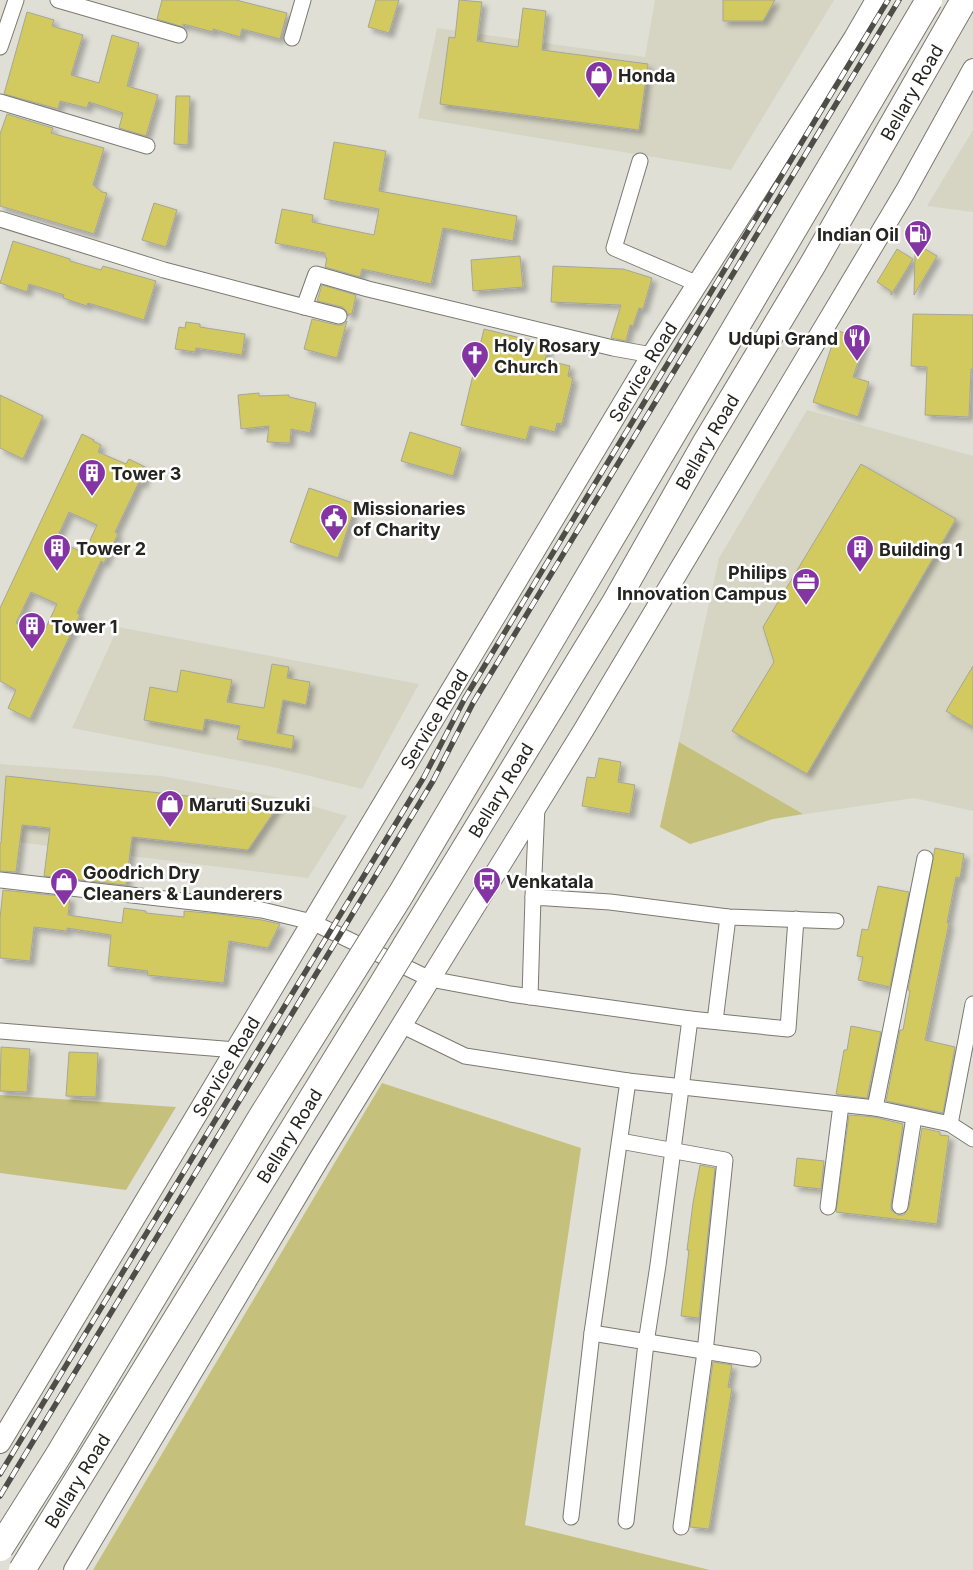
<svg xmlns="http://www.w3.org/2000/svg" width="973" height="1570" font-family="Inter,sans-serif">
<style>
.built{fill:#d6d5c4}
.green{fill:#c5c17c}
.building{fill:#d2ca5e;stroke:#a5a59c;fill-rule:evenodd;filter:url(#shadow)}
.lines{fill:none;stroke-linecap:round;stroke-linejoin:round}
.street-casing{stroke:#7a7a71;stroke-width:17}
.secondary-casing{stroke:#7a7a71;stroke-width:22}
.street{stroke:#fff;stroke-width:15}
.secondary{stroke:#fff;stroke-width:20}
.rail-casing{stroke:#4e4e49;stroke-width:5.5}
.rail{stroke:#fff;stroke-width:4;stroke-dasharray:11;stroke-linecap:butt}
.highway-bridge-casing{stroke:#7a7a71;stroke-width:28;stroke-linecap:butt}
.highway-bridge{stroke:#fff;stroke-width:26}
.labels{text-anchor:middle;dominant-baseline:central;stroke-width:5;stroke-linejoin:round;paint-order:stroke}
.poi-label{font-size:18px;font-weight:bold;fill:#242420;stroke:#fff;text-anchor:start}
.street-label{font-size:18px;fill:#242420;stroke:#fff}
</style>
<defs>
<filter id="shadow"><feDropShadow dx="4.5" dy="4.5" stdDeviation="2.5" flood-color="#0004"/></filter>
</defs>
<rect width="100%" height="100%" fill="#e0dfd6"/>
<g class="built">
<path d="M655 0H834L731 170 418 118 437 28 645 57Z"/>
<path d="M973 130V212L927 206Z"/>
<path d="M807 410 973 456V811L914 798 773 819 690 844 660 827 719 558Z"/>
<path d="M118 627 419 684 362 789 277 768 72 728Z"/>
<path d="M0 764 162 776 292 800 347 816 308 878 0 840Z"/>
</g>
<g class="green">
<path d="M679 742 803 814 773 819 690 844 660 827Z"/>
<path d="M382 1083 581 1148 525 1525 710 1570H93Z"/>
<path d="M0 1095 176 1107 126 1190 0 1173Z"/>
</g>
<g class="building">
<path d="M162 0H236L287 13 280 39 242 29 240 37 213 29V32L183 24V27L157 19Z"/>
<path d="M376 0H399L389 33 368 27Z"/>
<path d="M459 0 482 2 477 41 518 47 523 8 546 11 542 50 648 64 639 130 440 104 449 37 455 38Z"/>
<path d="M723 0H775L763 21H723Z"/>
<path d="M27 12 54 20 52 26 83 35 71 75 99 83 112 35 139 43 127 86 158 95 146 136 119 128 123 113 89 102 87 108 60 101 58 109 4 94Z"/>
<path d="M176 96H190L188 145 174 144Z"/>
<path d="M7 114 53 128 51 133 104 148 93 185 102 192 107 193 94 234 0 206V134Z"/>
<path d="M334 142 386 151 379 191 517 216 513 241 443 228 431 284 362 269 360 277 325 267 327 258 325 257V253L275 243 282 209 313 215 312 222 374 235 379 209 324 199Z"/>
<path d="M154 203 177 210 166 247 142 240Z"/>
<path d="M13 241 70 259V261L101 270 103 266 156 281 144 320 88 303 87 306 63 298 64 295 29 284 27 292 0 283Z"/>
<path d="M920 246 937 256 914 295 915 253Z"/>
<path d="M897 249 913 259 891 295V291L877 282Z"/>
<path d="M520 256 523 287 473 291 471 260Z"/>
<path d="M553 266 623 269 652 278 643 309 639 308 633 326 630 325 626 341 611 338 621 305 551 302Z"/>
<path d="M322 285 356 295 352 314H349L348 316 346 310 342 307 317 301Z"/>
<path d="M913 314 973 315V369H971L969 417 925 415 927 367 911 366Z"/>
<path d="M312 319 337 325H342L347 321 337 358 304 349Z"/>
<path d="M186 322 200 324V327L245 334 242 355 196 348 195 352 175 349 179 327 185 328Z"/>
<path d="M484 329 549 345 545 360 570 366 568 376 573 378 562 424 557 423 555 432 530 426 526 440 461 425Z"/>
<path d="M837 330 865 342 853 377 869 382 858 417 813 402Z"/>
<path d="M259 393V396L289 395V397L316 403 310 433 291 429 290 443 267 442 269 426 241 429 238 395Z"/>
<path d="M0 395 43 416 23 459 0 448Z"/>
<path d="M410 432 461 448 453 476 401 461Z"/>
<path d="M82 434 94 440 93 441 101 445 98 452 126 464 129 459 149 469 142 484 139 482 115 532 118 534 104 563 101 561 77 613 80 615 30 719 8 708 16 690 0 681V608ZM69 512 97 525 84 553 56 540ZM31 592 57 604 42 636 16 623Z"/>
<path d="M861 464 956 519 807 774 732 731 774 662 763 627Z"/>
<path d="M309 488 356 504 338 558 290 542Z"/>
<path d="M272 664 289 667 287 678 310 682 306 705 283 700 277 733 294 736 292 749 237 739 240 726 205 719 203 731 144 720 150 687 177 692 181 670 232 680 227 702 264 708Z"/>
<path d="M973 666V727L946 711Z"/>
<path d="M599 758 621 762 618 782 635 785 630 814 582 806 587 777 595 778Z"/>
<path d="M6 776 278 806 248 850 132 837 126 885 44 876 50 828 22 825 16 872 0 871V843H1Z"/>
<path d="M935 848 964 854 960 878 956 877 947 923H949L925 1040 955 1047 943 1113 886 1101 900 1030H903L910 991 908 990Z"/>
<path d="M878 886 909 892 890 987 858 980 863 957 857 956 862 929 868 930Z"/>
<path d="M3 890 70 897 68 915 122 923 124 908 146 911V913L184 917V911L219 914 262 920 280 924 268 948 229 941 224 983 147 975 148 971 108 966 111 935 67 928V931L34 927 30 961 0 958V918Z"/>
<path d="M851 1026 881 1032 867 1098 836 1094 844 1050H847Z"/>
<path d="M1 1047 30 1049 27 1092 0 1091Z"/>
<path d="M69 1052 98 1053 96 1097 66 1096Z"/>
<path d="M849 1115 874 1117 903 1124 891 1205V1210L898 1215H904L909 1207 922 1128 940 1132V1135L949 1136 937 1224 836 1212Z"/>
<path d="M797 1158 824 1161 821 1189 794 1186Z"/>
<path d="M700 1165 715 1168 699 1318 681 1316 689 1250H687L693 1203Z"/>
<path d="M713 1362 732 1365 728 1387 732 1388 709 1529 690 1527Z"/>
</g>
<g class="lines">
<defs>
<g id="street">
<path d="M58 0 179 35"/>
<path d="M292 38 303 0"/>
<path d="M0 47 16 0"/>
<path d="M0 102 147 146"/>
<path d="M640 161 614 248 698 284"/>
<path d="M0 219 164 270 339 316"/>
<path d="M304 307 316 274 368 289 613 348 652 355"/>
<path d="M0 880 262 910 312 922 430 979 510 994 690 1019 658 1265 646 1343 626 1521"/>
<path d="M533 897 537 806"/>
<path d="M530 997 533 897 610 902 728 917 836 921"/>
<path d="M690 1019 788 1029 796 919"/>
<path d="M715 1021 728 917"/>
<path d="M401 1025 465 1056 628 1081 875 1108 950 1124 973 1139"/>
<path d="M0 1031 236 1050"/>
<path d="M875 1108 925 858"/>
<path d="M950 1124 973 1004"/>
<path d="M620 1141 725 1160 705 1352 681 1527"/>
<path d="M900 1206 914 1117"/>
<path d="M828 1207 841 1105"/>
<path d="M592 1333 753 1359"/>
<path d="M571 1517 592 1333 628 1081"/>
</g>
<g id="secondary">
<path id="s1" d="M0 1443 652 355 854 38 876 0"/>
<path d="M74 1570 319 1159 583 731 905 192 973 69"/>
</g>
</defs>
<use href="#street" class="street-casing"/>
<use href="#secondary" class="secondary-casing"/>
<use href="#street" class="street"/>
<use href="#secondary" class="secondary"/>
<defs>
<g id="rail">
<path d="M0 1474 424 777 465 698 888 0"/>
<path d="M0 1496 433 781 473 703 899 0"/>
</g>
</defs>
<use href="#rail" class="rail-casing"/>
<use href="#rail" class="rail"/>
<defs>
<g id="highway-bridge">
<path d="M0 1548 58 1456 262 1116 401 894 929 0"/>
<path id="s2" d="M22 1570 378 991 616 601 705 444 813 264 964 0"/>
</g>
</defs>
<use href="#highway-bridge" class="highway-bridge-casing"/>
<use href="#highway-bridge" class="highway-bridge"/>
</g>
<defs>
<symbol id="shop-pin" viewBox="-11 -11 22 30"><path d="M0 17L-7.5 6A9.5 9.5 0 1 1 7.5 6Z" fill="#8534a4" stroke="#fff"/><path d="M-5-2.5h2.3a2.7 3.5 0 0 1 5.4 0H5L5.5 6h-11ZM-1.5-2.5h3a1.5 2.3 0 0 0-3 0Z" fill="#fff"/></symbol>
<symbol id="fuel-pin" viewBox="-11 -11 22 30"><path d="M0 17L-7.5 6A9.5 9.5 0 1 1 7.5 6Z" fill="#8534a4" stroke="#fff"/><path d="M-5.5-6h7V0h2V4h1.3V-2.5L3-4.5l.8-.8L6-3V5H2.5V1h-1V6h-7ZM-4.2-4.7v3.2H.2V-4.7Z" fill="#fff"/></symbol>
<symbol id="restaurant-pin" viewBox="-11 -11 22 30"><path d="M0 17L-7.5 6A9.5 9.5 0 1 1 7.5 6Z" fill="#8534a4" stroke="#fff"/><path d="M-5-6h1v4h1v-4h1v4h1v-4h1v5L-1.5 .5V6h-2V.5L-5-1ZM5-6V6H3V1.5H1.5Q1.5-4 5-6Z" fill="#fff"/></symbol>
<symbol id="church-pin" viewBox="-11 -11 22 30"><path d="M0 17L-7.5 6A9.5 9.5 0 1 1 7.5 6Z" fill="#8534a4" stroke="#fff"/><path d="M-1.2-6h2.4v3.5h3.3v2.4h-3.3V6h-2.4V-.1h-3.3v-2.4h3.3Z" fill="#fff"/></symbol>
<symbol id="building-pin" viewBox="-11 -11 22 30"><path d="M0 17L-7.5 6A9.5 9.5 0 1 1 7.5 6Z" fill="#8534a4" stroke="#fff"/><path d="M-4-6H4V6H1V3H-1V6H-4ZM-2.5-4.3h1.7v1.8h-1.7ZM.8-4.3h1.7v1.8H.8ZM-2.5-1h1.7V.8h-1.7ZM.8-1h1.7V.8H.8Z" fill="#fff"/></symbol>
<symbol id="civic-pin" viewBox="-11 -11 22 30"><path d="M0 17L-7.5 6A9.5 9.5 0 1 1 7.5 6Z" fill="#8534a4" stroke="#fff"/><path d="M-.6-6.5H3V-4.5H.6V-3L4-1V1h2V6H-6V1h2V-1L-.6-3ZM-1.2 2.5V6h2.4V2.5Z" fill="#fff"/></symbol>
<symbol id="office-pin" viewBox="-11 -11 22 30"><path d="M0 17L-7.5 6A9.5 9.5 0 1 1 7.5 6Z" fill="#8534a4" stroke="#fff"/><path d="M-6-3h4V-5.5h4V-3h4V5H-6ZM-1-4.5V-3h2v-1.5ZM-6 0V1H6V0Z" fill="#fff"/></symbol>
<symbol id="bus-pin" viewBox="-11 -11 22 30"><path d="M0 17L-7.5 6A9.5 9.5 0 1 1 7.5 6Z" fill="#8534a4" stroke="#fff"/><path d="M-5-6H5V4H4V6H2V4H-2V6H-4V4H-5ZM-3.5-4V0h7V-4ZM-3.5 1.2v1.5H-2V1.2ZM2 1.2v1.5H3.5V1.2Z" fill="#fff"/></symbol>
</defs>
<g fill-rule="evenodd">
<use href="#shop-pin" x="583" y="59" width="32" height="43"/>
<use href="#fuel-pin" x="902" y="218" width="32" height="43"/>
<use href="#restaurant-pin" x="841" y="322" width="32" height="43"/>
<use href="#church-pin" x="459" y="339" width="32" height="43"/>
<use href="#building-pin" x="76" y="457" width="32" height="43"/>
<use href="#civic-pin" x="318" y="502" width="32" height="43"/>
<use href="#building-pin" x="41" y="532" width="32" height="43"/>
<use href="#building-pin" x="844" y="533" width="32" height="43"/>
<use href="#office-pin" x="790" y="566" width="32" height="43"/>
<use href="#building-pin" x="16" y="610" width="32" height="43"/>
<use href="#shop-pin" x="154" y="788" width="32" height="43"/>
<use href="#bus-pin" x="471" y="865" width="32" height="43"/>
<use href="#shop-pin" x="48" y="866" width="32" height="43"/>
</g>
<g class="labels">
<g class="poi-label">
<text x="618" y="75">Honda</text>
<text x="899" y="234" text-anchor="end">Indian Oil</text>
<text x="838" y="338" text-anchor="end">Udupi Grand</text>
<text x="494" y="345">Holy Rosary<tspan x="494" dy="21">Church</tspan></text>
<text x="111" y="473">Tower 3</text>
<text x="353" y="508">Missionaries<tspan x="353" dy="21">of Charity</tspan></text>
<text x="76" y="548">Tower 2</text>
<text x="879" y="549">Building 1</text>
<text x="787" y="572" text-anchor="end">Philips<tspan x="787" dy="21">Innovation Campus</tspan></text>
<text x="51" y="626">Tower 1</text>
<text x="189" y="804">Maruti Suzuki</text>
<text x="83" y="872">Goodrich Dry<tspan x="83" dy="21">Cleaners &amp; Launderers</tspan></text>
<text x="506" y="881">Venkatala</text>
</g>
<g class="street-label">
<text stroke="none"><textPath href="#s2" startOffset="1725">Bellary Road</textPath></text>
<text stroke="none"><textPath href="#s1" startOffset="1249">Service Road</textPath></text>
<text stroke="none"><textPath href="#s2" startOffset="1320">Bellary Road</textPath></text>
<text stroke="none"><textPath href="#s1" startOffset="844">Service Road</textPath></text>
<text stroke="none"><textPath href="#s2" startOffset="915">Bellary Road</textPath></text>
<text stroke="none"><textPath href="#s1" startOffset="439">Service Road</textPath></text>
<text stroke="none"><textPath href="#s2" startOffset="510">Bellary Road</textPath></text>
<text stroke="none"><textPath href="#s2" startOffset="105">Bellary Road</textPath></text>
</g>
</g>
</svg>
